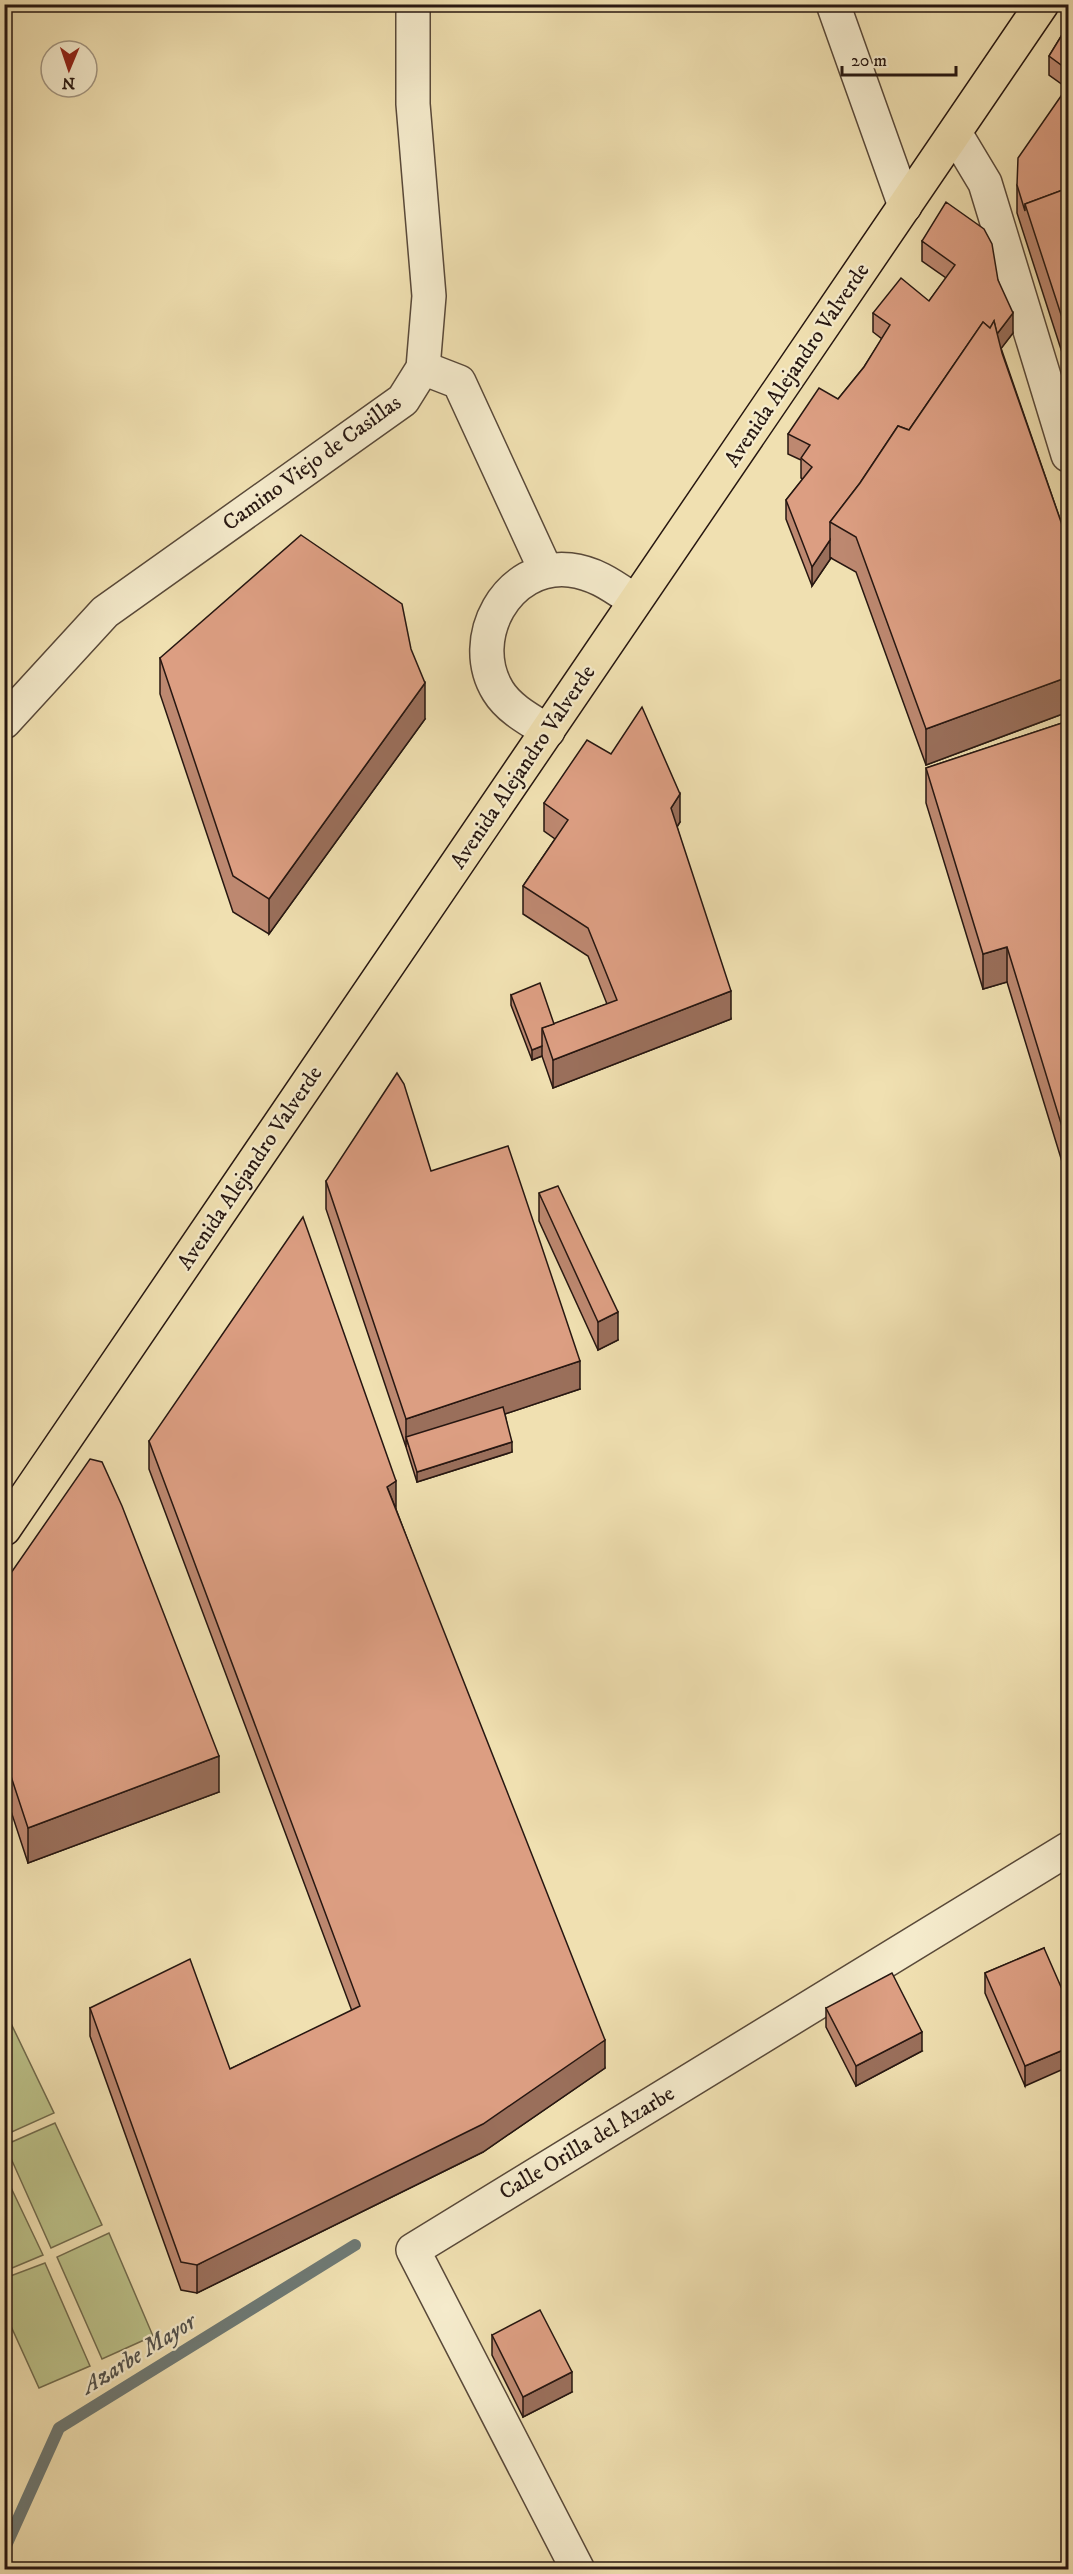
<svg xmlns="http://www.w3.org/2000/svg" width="1073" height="2574" font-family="'IM FELL DW Pica',serif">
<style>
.green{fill:#bcc28a;stroke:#726c4e;stroke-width:1.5}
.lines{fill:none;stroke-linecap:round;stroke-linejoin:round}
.stream{stroke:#6e7974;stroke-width:12}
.minor-casing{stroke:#594939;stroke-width:36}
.major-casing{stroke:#271711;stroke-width:36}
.minor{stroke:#f5ebcc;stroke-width:33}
.major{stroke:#f0e0b1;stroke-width:33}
.wall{fill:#bd8870;stroke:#271711;stroke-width:1.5}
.shaded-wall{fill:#9a6f5b;stroke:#271711;stroke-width:1.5}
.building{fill:#dc9e82;stroke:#271711;stroke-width:1.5}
.labels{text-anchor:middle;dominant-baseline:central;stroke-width:4.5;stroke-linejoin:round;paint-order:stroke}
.street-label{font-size:22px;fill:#271711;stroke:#f5ebcc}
.water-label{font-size:24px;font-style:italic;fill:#51504b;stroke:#f5ebcc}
</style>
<rect width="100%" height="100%" fill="#f0e0b1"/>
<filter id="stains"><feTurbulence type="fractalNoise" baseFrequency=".00333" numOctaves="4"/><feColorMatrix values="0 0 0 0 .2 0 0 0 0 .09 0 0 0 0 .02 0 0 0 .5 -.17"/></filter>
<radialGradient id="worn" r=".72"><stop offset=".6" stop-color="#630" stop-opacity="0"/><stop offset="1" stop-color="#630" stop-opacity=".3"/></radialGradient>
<g class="green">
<path d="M5 2011 54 2113 5 2135H4Z"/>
<path d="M55 2123 102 2225 51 2248 5 2145Z"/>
<path d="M5 2175 43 2255 5 2271H4Z"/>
<path d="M109 2233 153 2336 102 2359 57 2257Z"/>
<path d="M45 2263 90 2366 39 2388 5 2313V2278Z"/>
</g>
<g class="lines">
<path class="stream" d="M4 2550 59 2428 355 2245"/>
<defs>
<g id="minor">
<path d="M833 4 905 206"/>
<path d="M955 133 985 183 1068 455"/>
<path d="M423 368 459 382 546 571"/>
<path d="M4 722 105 612 403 400 423 368 429 296 413 104V4"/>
<path d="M548 731C530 720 509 709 498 691 466 639 507 563 570 570 596 573 614 587 635 601"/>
<path d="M578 2570 413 2250 1068 1849"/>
</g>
<path id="major" d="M4 1529 1042 4"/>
</defs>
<use href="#minor" class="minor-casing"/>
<use href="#major" class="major-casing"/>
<use href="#minor" class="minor"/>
<use href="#major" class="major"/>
</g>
<g class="wall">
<path d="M1068 25V371L1017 213V185L1067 88 1049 75V56Z"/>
<path d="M922 241 998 280 1013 333 1001 348 1068 542V712L926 765 856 572 831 558 812 586 786 519V500L803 479 801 478V460L788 454V434L838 399 864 367 882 339 873 332V313L929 301 946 278 922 261Z"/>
<path d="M160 658 425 719 269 934 233 912 160 694Z"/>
<path d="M1068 721V1178H1067L1007 982 983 989 926 803V768Z"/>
<path d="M544 803 680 822 677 827 731 1019 553 1088 542 1056 532 1060 511 1005V995L554 1024 607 1004 588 956 523 914V886L555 839 544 831Z"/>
<path d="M431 1171 580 1389 505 1414 512 1452 417 1482 406 1447 326 1209V1181Z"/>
<path d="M539 1193 618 1340 598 1350 539 1221Z"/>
<path d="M149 1441 396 1509 605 2068 483 2152 197 2293 181 2290 90 2036V2008L230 2069 352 2011 149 1469Z"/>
<path d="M4 1583 219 1792 28 1863 4 1790Z"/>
<path d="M1044 1948 1025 2086 985 1993V1973Z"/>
<path d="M826 2008 922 2051 856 2086 826 2027Z"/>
<path d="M492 2335 572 2392 523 2417 492 2355Z"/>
</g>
<g class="shaded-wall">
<path d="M1013 313V333L990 363V343Z"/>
<path d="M830 540V558H831L812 586V567Z"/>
<path d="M1068 677V712L926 765V729Z"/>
<path d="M425 683V719L269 934V899Z"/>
<path d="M680 794V822L671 836V808Z"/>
<path d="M1007 947V982L983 989V954Z"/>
<path d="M731 991V1019L553 1088V1060Z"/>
<path d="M542 1046V1056L532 1060V1050Z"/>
<rect x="1067" y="1143" width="1" height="35"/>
<path d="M618 1312V1340L598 1350V1322Z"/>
<path d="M580 1361V1389L409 1446 406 1437V1447V1419Z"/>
<path d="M512 1442V1452L417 1482V1472Z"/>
<path d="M396 1481V1509L387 1487Z"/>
<path d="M219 1756V1792L28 1863V1828Z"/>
<path d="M922 2032V2051L856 2086V2066Z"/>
<path d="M605 2040V2068L483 2152 197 2293V2265Z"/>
<path d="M1068 2048V2067L1025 2086V2066Z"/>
<path d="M572 2372V2392L523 2417V2397Z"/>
</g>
<g class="building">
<path d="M1068 25V70L1049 56Z"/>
<path d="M1068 86V188L1025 204V211L1017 185 1018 158Z"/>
<path d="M1068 188V336L1025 204Z"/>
<path d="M946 202 984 229 992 244 998 280 1013 313 997 334 994 321 990 328 983 322 909 430 898 426 860 483 830 522V540L812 567 786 500 812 467 801 458 810 445 788 434 819 388 838 399 864 367 890 325 873 313 901 278 929 301 955 265 922 241Z"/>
<path d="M994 321 1002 353 1068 542V677L926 729 856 537 830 522 860 483 898 426 909 430 983 322 990 328Z"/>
<path d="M301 535 402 604 411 649 425 683 269 899 233 876 160 658Z"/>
<path d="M642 707 680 794 671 808 731 991 553 1060 542 1028 617 1000 588 928 523 886 568 820 544 803 587 740 611 754Z"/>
<path d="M1068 721V1143H1067L1007 947 983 954 926 768Z"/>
<path d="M540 983 554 1024 542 1028V1046L532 1050 511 995Z"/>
<path d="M397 1073 404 1084 431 1171 508 1146 580 1361 406 1419 326 1181Z"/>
<path d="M558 1186 618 1312 598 1322 539 1193Z"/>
<path d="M303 1217 396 1481 387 1487 605 2040 483 2124 197 2265 181 2262 90 2008 190 1959 230 2069 360 2006 149 1441Z"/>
<path d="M503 1407 512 1442 417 1472 406 1437Z"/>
<path d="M90 1459 102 1462 122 1506 219 1756 28 1828 4 1755V1583Z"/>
<path d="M1044 1948 1068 2003V2048L1025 2066 985 1973Z"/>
<path d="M892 1973 922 2032 856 2066 826 2008Z"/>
<path d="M540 2310 572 2372 523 2397 492 2335Z"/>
</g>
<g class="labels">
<g class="street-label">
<text transform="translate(797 365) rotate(-56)">Avenida Alejandro Valverde</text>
<text transform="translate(312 463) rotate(-36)">Camino Viejo de Casillas</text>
<text transform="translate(523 767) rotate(-56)">Avenida Alejandro Valverde</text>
<text transform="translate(250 1168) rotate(-56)">Avenida Alejandro Valverde</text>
<text transform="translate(587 2143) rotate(-31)">Calle Orilla del Azarbe</text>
</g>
<g class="water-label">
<text transform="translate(139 2354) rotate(-32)">Azarbe Mayor</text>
</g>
</g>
<rect width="1073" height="2574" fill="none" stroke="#f0e0b1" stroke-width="24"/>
<rect x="6" y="6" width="1061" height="2562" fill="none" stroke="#271711" stroke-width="3"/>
<rect x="12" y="12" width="1049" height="2550" fill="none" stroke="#271711" stroke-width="1.5"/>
<g transform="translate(69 69) rotate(182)"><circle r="28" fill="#f5ebcc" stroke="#a39681" stroke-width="1.5"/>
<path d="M0-4.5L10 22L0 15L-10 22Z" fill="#8f2418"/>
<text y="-9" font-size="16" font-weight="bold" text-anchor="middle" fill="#271711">N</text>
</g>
<path d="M842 66v9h114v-9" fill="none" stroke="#271711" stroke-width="3"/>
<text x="851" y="66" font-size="18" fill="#271711" stroke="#f5ebcc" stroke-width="4.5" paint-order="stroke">20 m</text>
<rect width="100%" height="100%" filter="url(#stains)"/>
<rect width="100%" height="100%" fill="url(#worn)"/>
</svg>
